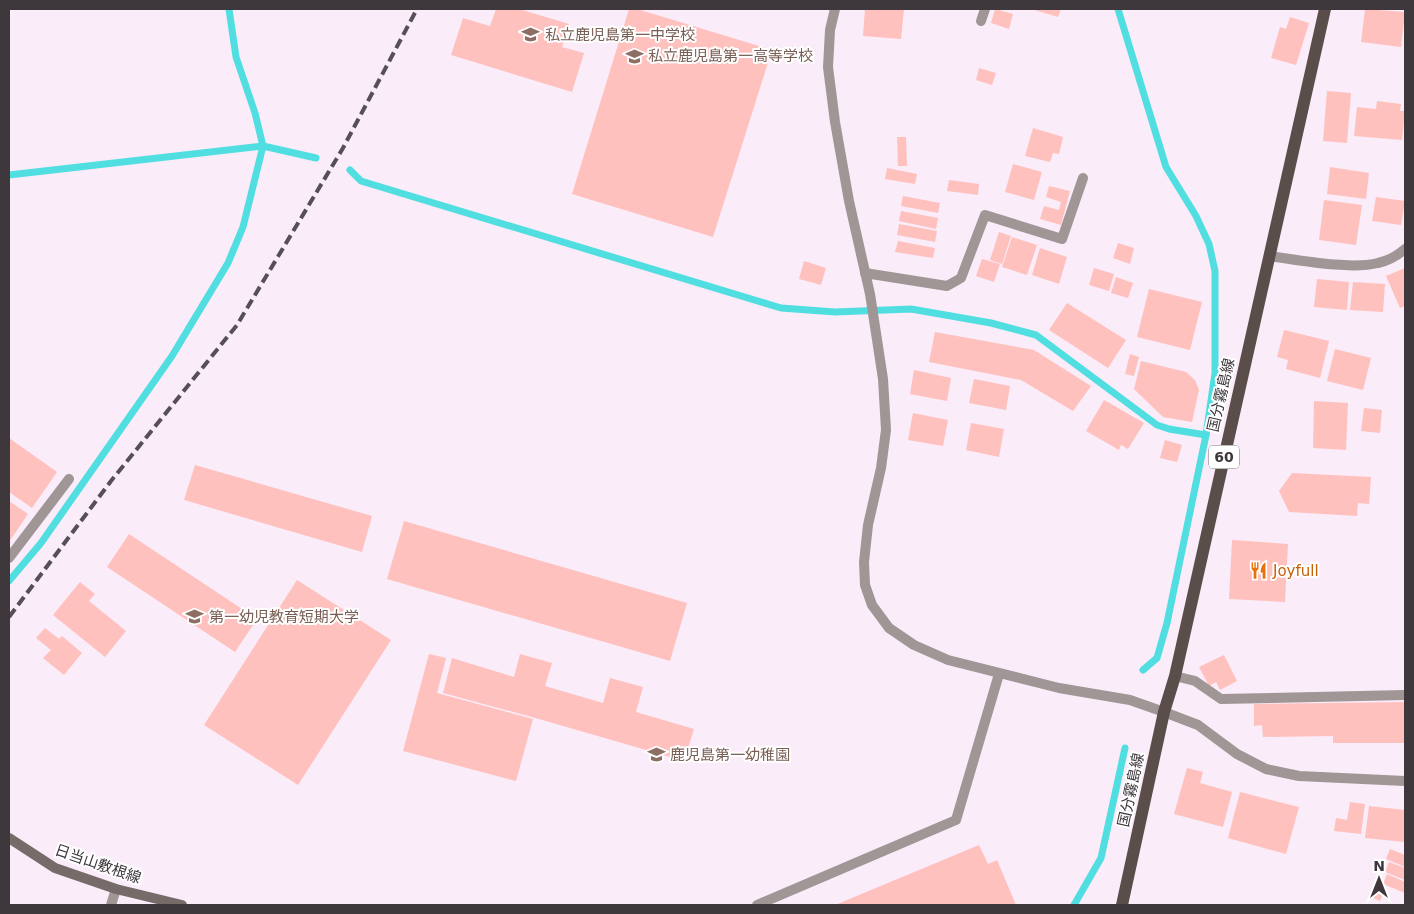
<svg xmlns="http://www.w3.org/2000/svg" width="1414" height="914" font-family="'DejaVu Sans','Noto Sans JP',sans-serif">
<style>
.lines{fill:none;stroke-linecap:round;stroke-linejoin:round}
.stream{stroke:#51dee1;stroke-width:7}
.building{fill:#ffc1be}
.service{stroke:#9f9695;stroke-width:10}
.minor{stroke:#9f9695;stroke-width:10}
.tertiary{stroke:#9f9695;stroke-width:10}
.secondary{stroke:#776b69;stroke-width:10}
.primary{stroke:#5b4d4a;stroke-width:12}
.rail{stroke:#564f55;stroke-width:4;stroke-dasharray:10 5;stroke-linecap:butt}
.labels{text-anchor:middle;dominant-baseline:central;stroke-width:4;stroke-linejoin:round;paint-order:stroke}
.shield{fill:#fff;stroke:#787477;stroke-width:1}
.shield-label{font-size:14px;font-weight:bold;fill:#3e383d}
.education-label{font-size:15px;fill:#785e54;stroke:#fff;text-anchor:start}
.street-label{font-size:15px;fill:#3e383d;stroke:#fff}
.food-label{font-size:15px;fill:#c56008;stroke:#fff;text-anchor:start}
</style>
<rect width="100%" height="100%" fill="#faecf9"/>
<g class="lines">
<g class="stream">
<path d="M1118 9 1166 167 1196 216 1209 244 1215 271V373L1206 435 1167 623 1157 658 1143 670"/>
<path d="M350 170 361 181 781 308 835 312 911 309 991 323 1036 335 1157 425 1169 429 1206 435"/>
<path d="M9 175 263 146 316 158"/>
<path d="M9 581 41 543 172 356 228 263 243 227 263 146 255 113 236 57 229 9"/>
<path d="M1074 905 1101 858 1125 748"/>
</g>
</g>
<g class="building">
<path d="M496 9H519L569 24 562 47 584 53 572 92 451 55 463 18 490 26Z"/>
<path d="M629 9H637L772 50 713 237 572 194Z"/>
<path d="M865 9H904L901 39 863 36Z"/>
<path d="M995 9 1013 14 1009 29 991 23Z"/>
<path d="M1031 9H1061L1058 17Z"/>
<path d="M1365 9 1405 12 1401 47 1361 42Z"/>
<path d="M1290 17 1309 23 1296 65 1271 58 1280 27 1286 29Z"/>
<path d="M979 68 996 73 992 85 976 80Z"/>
<path d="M1327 91 1351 93 1347 143 1323 141Z"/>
<path d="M1377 101 1401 104 1400 111H1405L1402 140 1354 136 1357 107 1376 109Z"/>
<path d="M1033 128 1063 137 1059 154 1053 153 1050 162 1025 156Z"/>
<path d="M897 137H906L907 166H898Z"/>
<path d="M1013 164 1042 172 1034 200 1005 192Z"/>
<path d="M1330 167 1369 173 1366 199 1327 194Z"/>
<path d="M887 168 917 174 915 184 885 179Z"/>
<path d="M949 180 979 184 978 195 947 191Z"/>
<path d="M1049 186 1070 191 1061 225 1040 219 1044 206 1059 210 1061 202 1046 197Z"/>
<path d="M903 196 940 203 938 213 901 206Z"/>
<path d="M1376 197 1405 201 1401 225 1372 221Z"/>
<path d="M1324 200 1362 205 1356 245 1319 240Z"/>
<path d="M901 211 938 218 936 229 899 221Z"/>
<path d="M899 224 937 231 935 242 897 235Z"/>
<path d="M999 232 1011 236 1002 264 990 260Z"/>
<path d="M1012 237 1037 245 1027 275 1002 267Z"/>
<path d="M898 241 935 248 933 258 895 252Z"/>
<path d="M1118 243 1134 248 1130 264 1113 258Z"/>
<path d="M1040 248 1067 257 1059 284 1032 275Z"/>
<path d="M982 259 1000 264 994 282 976 276Z"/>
<path d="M804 261 826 268 821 285 799 279Z"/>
<path d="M1094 268 1114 274 1109 291 1089 285Z"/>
<path d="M1405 268V306L1400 308 1386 276Z"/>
<path d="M1116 277 1133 283 1128 298 1111 293Z"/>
<path d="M1317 279 1349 282 1347 310 1314 307Z"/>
<path d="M1353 282 1385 284 1383 312 1350 310Z"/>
<path d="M1149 289 1202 302 1190 350 1137 337Z"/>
<path d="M1067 303 1126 340 1108 368 1049 330Z"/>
<path d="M1284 330 1329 341 1320 378 1286 369 1288 360 1277 357Z"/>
<path d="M935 332 1034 350 1091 386 1073 411 1021 380 929 362Z"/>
<path d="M1335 349 1371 358 1363 390 1327 381Z"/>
<path d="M1130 354 1139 357 1134 376 1125 374Z"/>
<path d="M1141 361 1186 372 1195 380 1199 390 1192 422 1163 417 1134 389Z"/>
<path d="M914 370 951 378 947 401 910 394Z"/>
<path d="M974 379 1010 386 1006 410 969 403Z"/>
<path d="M1104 400 1144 423 1128 449 1121 445 1119 450 1086 431Z"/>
<path d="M1314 401 1348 403 1346 450 1313 448Z"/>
<path d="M1364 408 1382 410 1380 433 1361 431Z"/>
<path d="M913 413 948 420 943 446 908 440Z"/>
<path d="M971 423 1004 429 999 457 966 450Z"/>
<path d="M9 438 57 472 32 508 9 492Z"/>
<path d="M1165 440 1182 445 1177 462 1160 458Z"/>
<path d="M195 465 372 516 362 552 184 500Z"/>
<path d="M1292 473 1371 477 1369 504 1358 503 1357 516 1289 512 1279 491Z"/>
<path d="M9 501 28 514 9 542Z"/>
<path d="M404 521 687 603 670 661 387 579Z"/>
<path d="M129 534 257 619 235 652 107 567Z"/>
<path d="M1232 540 1288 544 1285 602 1229 599Z"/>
<path d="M297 580 391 640 298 785 204 725Z"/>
<path d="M80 582 95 594 89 601 126 631 105 657 53 615Z"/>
<path d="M45 628 59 639 62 636 82 653 64 675 43 658 51 650 36 638Z"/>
<path d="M429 654 446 658 437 693 533 719 516 781 403 751Z"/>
<path d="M520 654 552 663 545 686 603 703 610 678 643 687 636 712 694 729 684 761 539 719 443 693 452 658 514 677Z"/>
<path d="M1224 655 1237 681 1220 690 1216 682 1209 686 1199 667Z"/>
<path d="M1405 702V743H1333V736L1263 737 1262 725 1254 726V704Z"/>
<path d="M1187 768 1203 772 1200 783 1232 792 1223 827 1174 814Z"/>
<path d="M1240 792 1299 807 1286 854 1228 838Z"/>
<path d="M1350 802 1365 804 1361 834 1334 831 1336 818 1347 820Z"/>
<path d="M1369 806 1405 810V842L1365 838Z"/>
<path d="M979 845 988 864 997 860 1016 905H835Z"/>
<path d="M1390 849 1405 855V867L1386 859Z"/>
<path d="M1389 862 1405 868V880L1385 872Z"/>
<path d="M1387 874 1405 882V893L1383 884Z"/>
<path d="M1372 889 1383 894 1380 901 1369 896Z"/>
</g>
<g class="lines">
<path class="service" d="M757 905 956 820 999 674"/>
<g class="minor">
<path d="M835 9 830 30 828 67 835 122 849 201 870 294 883 379 886 430 881 468 868 525 864 562 865 585 872 605 889 628 914 645 948 660 1059 688 1130 700 1164 712 1198 725 1237 754 1266 769 1299 776 1405 781"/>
<path d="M981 21 985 9"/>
<path d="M1269 256C1299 260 1350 270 1378 263 1387 261 1398 255 1405 249"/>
<path d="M865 273 947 286 961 278 985 215 1062 239 1083 178"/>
<path d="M9 558 69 479"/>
<path d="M1175 676 1195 681 1221 699 1405 695"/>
</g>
<path class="tertiary" d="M111 905 116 889"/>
<path class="secondary" d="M9 838 55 868 116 889 182 905"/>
<path class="primary" d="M1122 905 1164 712 1175 676 1325 9"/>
<path class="rail" d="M9 617 111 481 237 325 343 148 417 9"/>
</g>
<defs>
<symbol id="school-bare" viewBox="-9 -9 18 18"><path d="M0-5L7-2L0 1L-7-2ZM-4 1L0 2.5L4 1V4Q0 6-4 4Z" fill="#8d6e63" stroke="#fff" stroke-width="2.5" paint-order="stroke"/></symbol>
<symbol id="restaurant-bare" viewBox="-9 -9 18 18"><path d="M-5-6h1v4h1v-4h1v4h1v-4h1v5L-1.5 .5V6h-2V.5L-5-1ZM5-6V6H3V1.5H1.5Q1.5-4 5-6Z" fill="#e8710a" stroke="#fff" stroke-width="2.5" paint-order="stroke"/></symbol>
<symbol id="university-bare" viewBox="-9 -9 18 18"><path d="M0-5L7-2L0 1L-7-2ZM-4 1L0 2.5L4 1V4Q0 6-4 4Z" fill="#8d6e63" stroke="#fff" stroke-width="2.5" paint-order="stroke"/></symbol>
</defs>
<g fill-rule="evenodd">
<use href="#school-bare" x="518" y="22" width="25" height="25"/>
<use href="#school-bare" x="622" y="44" width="25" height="25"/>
<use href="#restaurant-bare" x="1246" y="558" width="25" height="25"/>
<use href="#university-bare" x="182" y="604" width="25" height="25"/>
<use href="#school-bare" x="644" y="742" width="25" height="25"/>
</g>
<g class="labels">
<rect class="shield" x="1209" y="445.5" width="30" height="23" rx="4"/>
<g class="shield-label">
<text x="1224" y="457">60</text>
</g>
<g class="education-label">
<text x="545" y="35">私立鹿児島第一中学校</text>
<text x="648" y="56">私立鹿児島第一高等学校</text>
<text x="209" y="617">第一幼児教育短期大学</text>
<text x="670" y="755">鹿児島第一幼稚園</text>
</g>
<g class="street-label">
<text transform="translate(1221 395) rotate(-77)">国分霧島線</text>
<text transform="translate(1131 790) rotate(-78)">国分霧島線</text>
<text transform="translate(98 864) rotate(19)">日当山敷根線</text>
</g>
<g class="food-label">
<text x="1273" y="571">Joyfull</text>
</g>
</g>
<rect width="1414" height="914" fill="none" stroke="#3e383d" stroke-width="20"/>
<g transform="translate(1379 879)" stroke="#ffffff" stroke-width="4" paint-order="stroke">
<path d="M0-4L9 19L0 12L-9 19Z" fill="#3e383d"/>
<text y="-8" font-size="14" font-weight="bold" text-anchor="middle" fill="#3e383d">N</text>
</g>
</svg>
